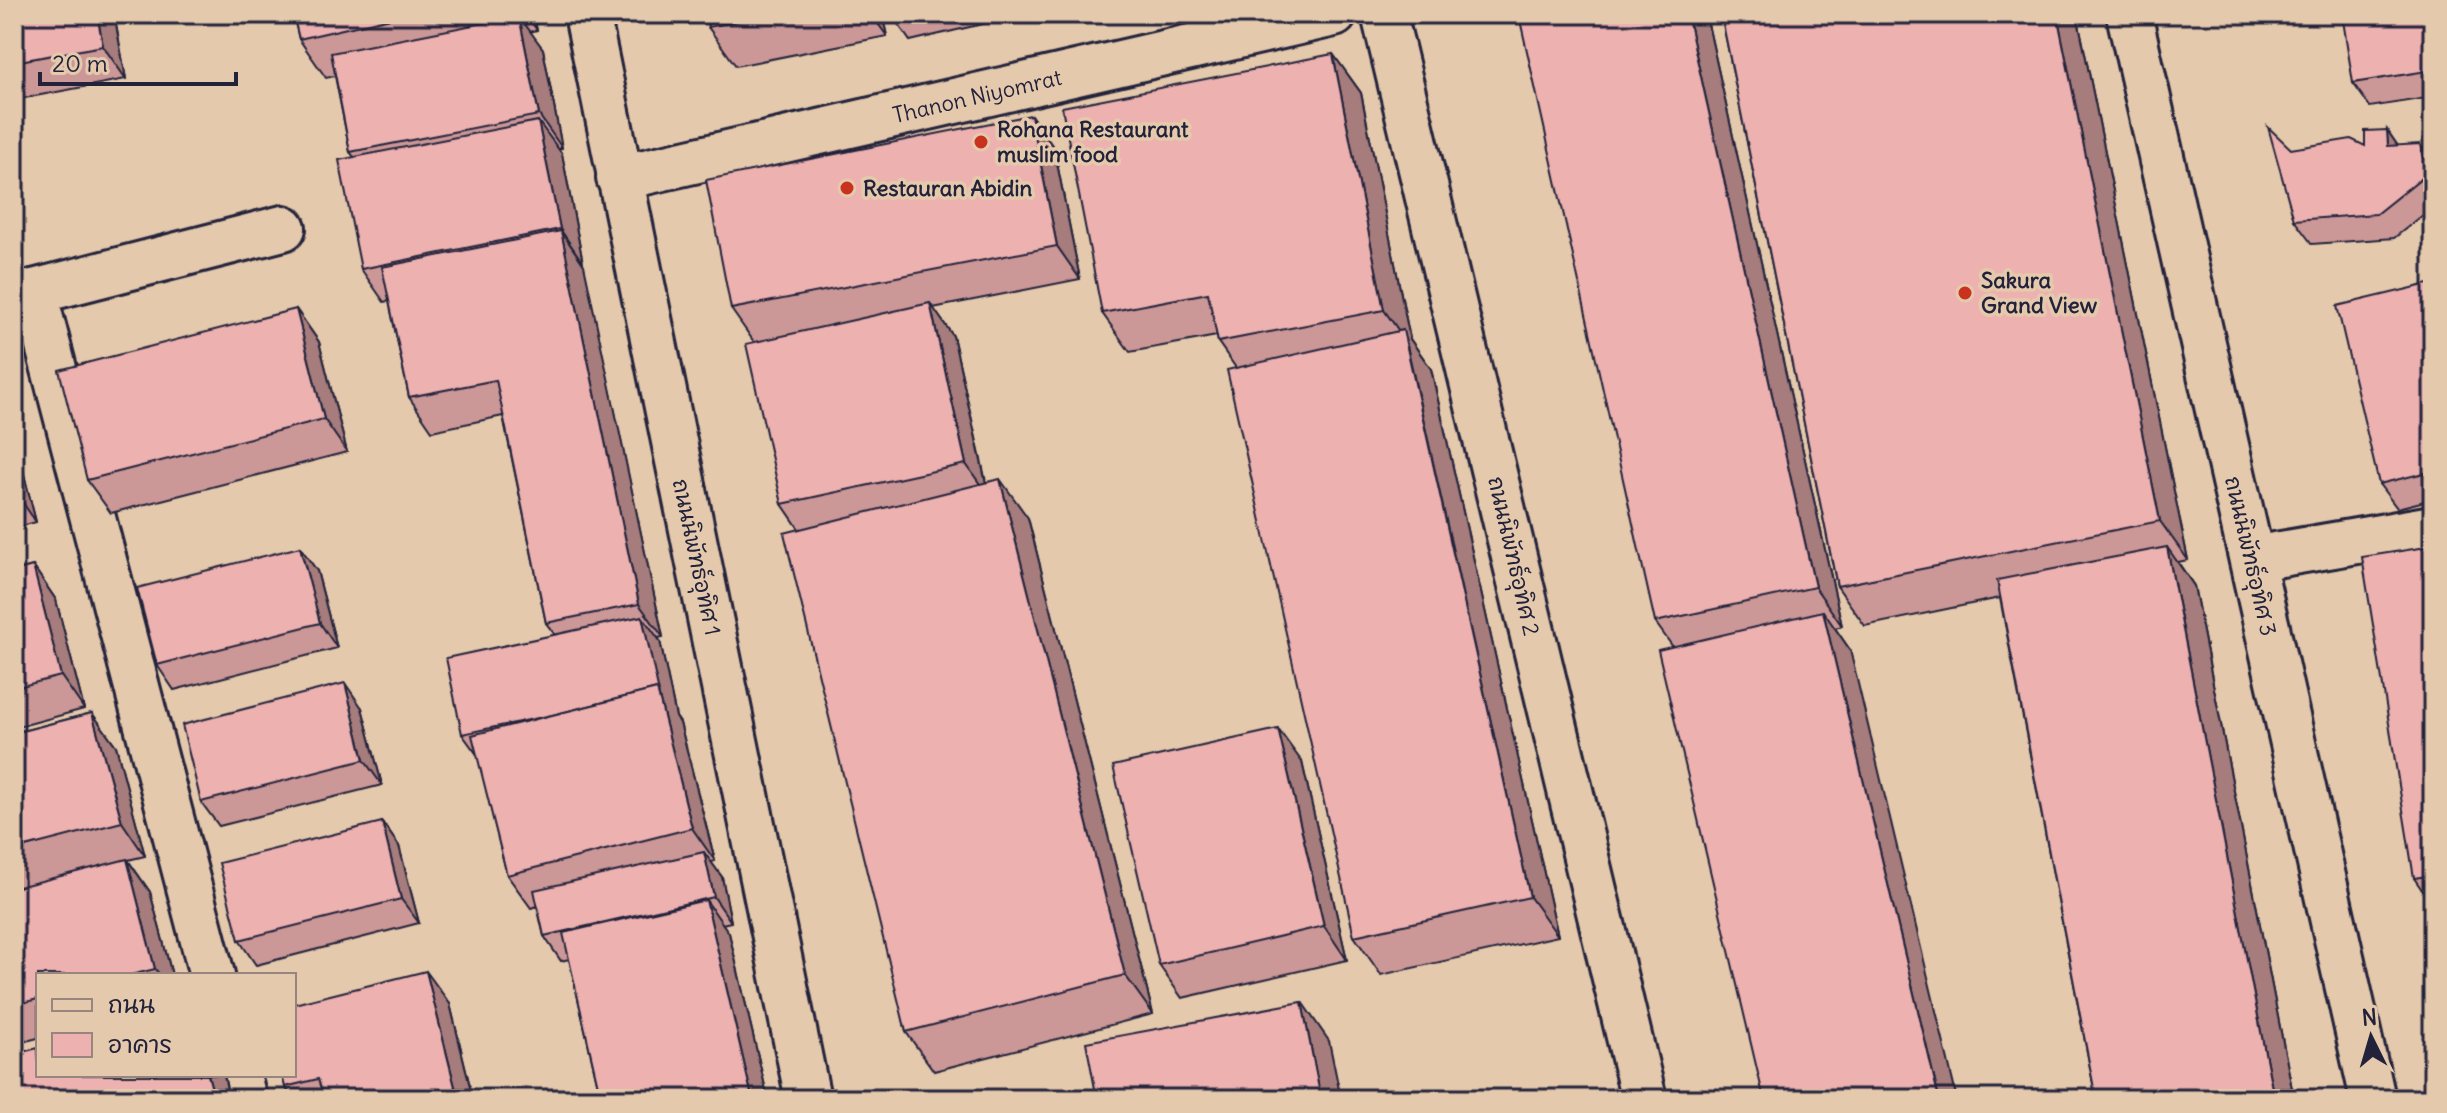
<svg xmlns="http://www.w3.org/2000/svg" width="2447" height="1113" font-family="Delius,'Playpen Sans Thai',sans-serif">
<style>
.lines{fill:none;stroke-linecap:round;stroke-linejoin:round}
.minor-casing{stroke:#22223b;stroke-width:50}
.minor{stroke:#e5c9ac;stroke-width:44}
.wall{fill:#cc9897;stroke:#22223b;stroke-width:2}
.shaded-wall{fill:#a67c7b;stroke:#22223b;stroke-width:2}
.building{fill:#edb1b0;stroke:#22223b;stroke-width:2}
.poi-dot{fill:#c8321e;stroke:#e5c9ac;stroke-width:3}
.labels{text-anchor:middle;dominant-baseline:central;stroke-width:7;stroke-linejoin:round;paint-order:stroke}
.street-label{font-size:22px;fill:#22223b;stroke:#e5c9ac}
.poi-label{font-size:22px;font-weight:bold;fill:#22223b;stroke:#e5c9ac;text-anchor:start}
</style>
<rect width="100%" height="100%" fill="#e5c9ac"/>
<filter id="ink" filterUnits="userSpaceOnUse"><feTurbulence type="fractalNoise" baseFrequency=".0125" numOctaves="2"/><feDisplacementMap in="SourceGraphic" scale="16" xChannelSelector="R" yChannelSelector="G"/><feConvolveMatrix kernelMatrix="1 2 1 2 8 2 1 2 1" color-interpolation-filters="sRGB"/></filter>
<g filter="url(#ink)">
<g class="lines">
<defs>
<g id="minor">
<path d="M587 14 808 1099"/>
<path d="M1384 14 1644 1099"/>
<path d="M2129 14 2373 1099"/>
<path d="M619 178 1334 14"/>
<path d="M34 292 212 975"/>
<path d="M14 297 283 228"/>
<path d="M2252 559 2433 528"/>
<path d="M238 1075 244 1099"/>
</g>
</defs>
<use href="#minor" class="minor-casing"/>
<use href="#minor" class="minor"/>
</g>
<g class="wall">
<path d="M14 14H114L126 79 14 100Z"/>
<path d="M293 14H533L537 30 530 32 543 49 562 148 558 149 562 154 583 263 663 637 658 638 660 641 676 717 680 723 715 861 711 862 722 877 731 922 722 924 729 933 768 1099H601L569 959 561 961 544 936 537 906 531 908 507 875 478 756 462 734 555 635 546 623 503 416 432 431 409 397 389 301 384 302 361 269 354 157 350 152 335 76 326 78 299 39Z"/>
<path d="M706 14H882L887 36 736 66 708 27Z"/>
<path d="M891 14H1025L910 41Z"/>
<path d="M1721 14H2077L2188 560 2178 562 2194 586 2294 1099H2096L2000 598 1865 626 1837 586Z"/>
<path d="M2433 14V97L2370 107 2353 83Z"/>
<path d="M1708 24 1842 626 1835 628 1850 650 1673 647 1655 622Z"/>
<path d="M1333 54 1361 93 1410 339 1431 369 1558 936 1381 975 1354 936 1236 368 1218 342 1217 336 1130 352 1102 313Z"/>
<path d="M2387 130 2398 146 2433 162V207L2394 238 2312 244 2294 220 2291 149 2365 146Z"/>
<path d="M1054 148 1080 279 933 308 953 336 986 482 1028 518 1153 1014 934 1071 906 1032 799 529 782 504 754 342 731 309Z"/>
<path d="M2433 283V499L2397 508 2379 484Z"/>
<path d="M296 309 319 342 347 452 111 513 87 480Z"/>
<path d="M14 435 36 522 14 528Z"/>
<path d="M2433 546V906L2414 878Z"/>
<path d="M300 547 317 571 337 648 174 690 157 665Z"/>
<path d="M33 566 56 600 84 709 14 728V571Z"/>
<path d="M362 708 382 785 219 826 201 802Z"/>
<path d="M92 713 116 746 145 856 128 860 150 892 172 975H38V1038L14 1044V733Z"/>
<path d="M1302 762 1347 960 1182 998 1159 965Z"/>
<path d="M382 822 399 846 419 923 256 965 239 940Z"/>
<path d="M450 1004 473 1099H294L285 1087Z"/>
<path d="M224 1075 229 1099H14Z"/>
</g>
<g class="shaded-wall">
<path d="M97 14H114L126 79 103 46Z"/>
<path d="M525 14H533L537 30Z"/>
<path d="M871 14H882L887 36Z"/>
<path d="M1687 14H1701L1708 24 1842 626 1815 587Z"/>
<path d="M2057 14H2077L2188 560 2160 521Z"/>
<path d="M519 16 543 49 562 148 539 115Z"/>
<path d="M1333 54 1361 93 1410 339 1431 369 1558 936 1530 897 1406 341 1384 310Z"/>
<path d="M1031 115 1054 148 1080 279 1057 246Z"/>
<path d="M538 121 562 154 583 263 560 229Z"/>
<path d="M2387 130 2404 155 2388 146Z"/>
<path d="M2420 144 2433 162V184L2426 174Z"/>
<path d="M561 231 584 265 663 637 639 604Z"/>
<path d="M930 303 953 336 989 497 966 464Z"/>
<path d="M296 309 319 342 347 452 324 419Z"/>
<path d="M14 435 36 522 14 490Z"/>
<path d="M1000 479 1028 518 1153 1014 1125 975Z"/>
<path d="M300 547 317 571 337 648 320 623Z"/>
<path d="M2167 547 2194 586 2294 1099H2274Z"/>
<path d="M33 566 56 600 84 709 61 676Z"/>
<path d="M1823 611 1850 650 1957 1099H1939Z"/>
<path d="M642 616 660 641 676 717 680 723 715 861 692 828 657 689Z"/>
<path d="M345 683 362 708 382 785 364 760Z"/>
<path d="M92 713 116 746 145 856 122 822Z"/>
<path d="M1278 729 1302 762 1347 960 1324 926Z"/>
<path d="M382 822 399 846 419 923 401 899Z"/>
<path d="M704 852 722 877 731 922 714 897Z"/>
<path d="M127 859 150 892 172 975H160L155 969Z"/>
<path d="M706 900 729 933 768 1099H755L751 1093Z"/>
<path d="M426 971 450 1004 473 1099H458Z"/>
<path d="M1302 1002 1329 1041 1341 1099H1321Z"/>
<path d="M208 1075H224L229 1099H217L213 1093Z"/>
</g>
<g class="building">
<path d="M14 14H97L103 46 14 62Z"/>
<path d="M293 14H408L299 39Z"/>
<path d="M706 14H773L708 27Z"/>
<path d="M1548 14H1687L1815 587 1655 622 1520 20Z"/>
<path d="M1721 14H2057L2160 521 1837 586Z"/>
<path d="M2342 14H2433V70L2353 83Z"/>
<path d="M519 16 539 115 350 152 331 53Z"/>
<path d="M1333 54 1384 310 1218 342 1208 293 1102 313 1062 107Z"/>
<path d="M1031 115 1057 246 731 309 706 180Z"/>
<path d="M538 121 560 229 361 269 339 160Z"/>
<path d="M2268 127 2291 149 2351 139 2365 146V131L2387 130 2388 146 2420 144 2426 174 2376 214 2294 220Z"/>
<path d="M561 231 639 604 546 623 496 380 409 397 382 267Z"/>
<path d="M2433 283V471L2379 484 2337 306Z"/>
<path d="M930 303 966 464 782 504 746 344Z"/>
<path d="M296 309 324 419 87 480 59 370Z"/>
<path d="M1403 330 1530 897 1354 936 1227 370Z"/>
<path d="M1000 479 1125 975 906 1032 784 533Z"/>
<path d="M2433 546V875L2414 878 2362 557Z"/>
<path d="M300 547 320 623 157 665 137 588Z"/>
<path d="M2167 547 2274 1099H2096L1997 580Z"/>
<path d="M33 566 61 676 14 688V571Z"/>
<path d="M1823 611 1939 1099H1764L1658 650Z"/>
<path d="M642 616 659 693 657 689 552 715 462 734 446 658Z"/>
<path d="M345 683 364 760 201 802 182 725Z"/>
<path d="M657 689 692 828 507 875 472 735Z"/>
<path d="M92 713 122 822 14 850V733Z"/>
<path d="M1278 729 1324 926 1159 965 1113 766Z"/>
<path d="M382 822 401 899 239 940 219 863Z"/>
<path d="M704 852 714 897 544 936 534 890Z"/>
<path d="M127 859 155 969 131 975H38V999L14 1005V888Z"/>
<path d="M706 900 751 1093 726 1099H601L563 933Z"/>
<path d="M426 971 458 1099H324L318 1079 285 1087 282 1075H294V1004Z"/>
<path d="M1302 1002 1321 1099H1097L1086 1042Z"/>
<path d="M38 1048V1075H208L213 1093 190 1099H14V1054Z"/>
</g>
</g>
<g class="poi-dot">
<circle cx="981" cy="142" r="8"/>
<circle cx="847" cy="188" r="8"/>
<circle cx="1965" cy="293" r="8"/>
</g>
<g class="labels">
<g class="street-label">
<text transform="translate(977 96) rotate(-13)">Thanon Niyomrat</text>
<text transform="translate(1514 556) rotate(77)">ถนนนิพัทธ์อุทิศ 2</text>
<text transform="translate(2251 556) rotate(77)">ถนนนิพัทธ์อุทิศ 3</text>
<text transform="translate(697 557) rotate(78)">ถนนนิพัทธ์อุทิศ 1</text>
</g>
<g class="poi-label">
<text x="997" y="129">Rohana Restaurant<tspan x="997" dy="25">muslim food</tspan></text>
<text x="863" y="188">Restauran Abidin</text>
<text x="1981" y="280">Sakura<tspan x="1981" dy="25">Grand View</tspan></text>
</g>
</g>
<rect width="2447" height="1113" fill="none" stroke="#e5c9ac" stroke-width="48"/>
<rect x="24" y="24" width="2399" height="1065" fill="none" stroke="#22223b" stroke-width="3" filter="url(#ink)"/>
<rect x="36" y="973" width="260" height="104" fill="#e5c9ac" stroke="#97867f" stroke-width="2"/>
<rect x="52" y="999" width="40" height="12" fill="#e5c9ac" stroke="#97867f" stroke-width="2"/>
<text x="108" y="1013" font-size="24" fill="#22223b">ถนน</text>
<rect x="52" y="1033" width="40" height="24" fill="#edb1b0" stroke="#97867f" stroke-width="2"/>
<text x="108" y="1053" font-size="24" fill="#22223b">อาคาร</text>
<g transform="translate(2371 1037) rotate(355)" stroke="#e5c9ac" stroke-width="6" paint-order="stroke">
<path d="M0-6L14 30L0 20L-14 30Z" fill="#22223b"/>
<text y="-12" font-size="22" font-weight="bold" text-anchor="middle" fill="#22223b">N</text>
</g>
<path d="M40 72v12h196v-12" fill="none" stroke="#22223b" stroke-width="4"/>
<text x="52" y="72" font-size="24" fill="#22223b" stroke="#e5c9ac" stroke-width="6" paint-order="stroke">20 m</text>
</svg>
